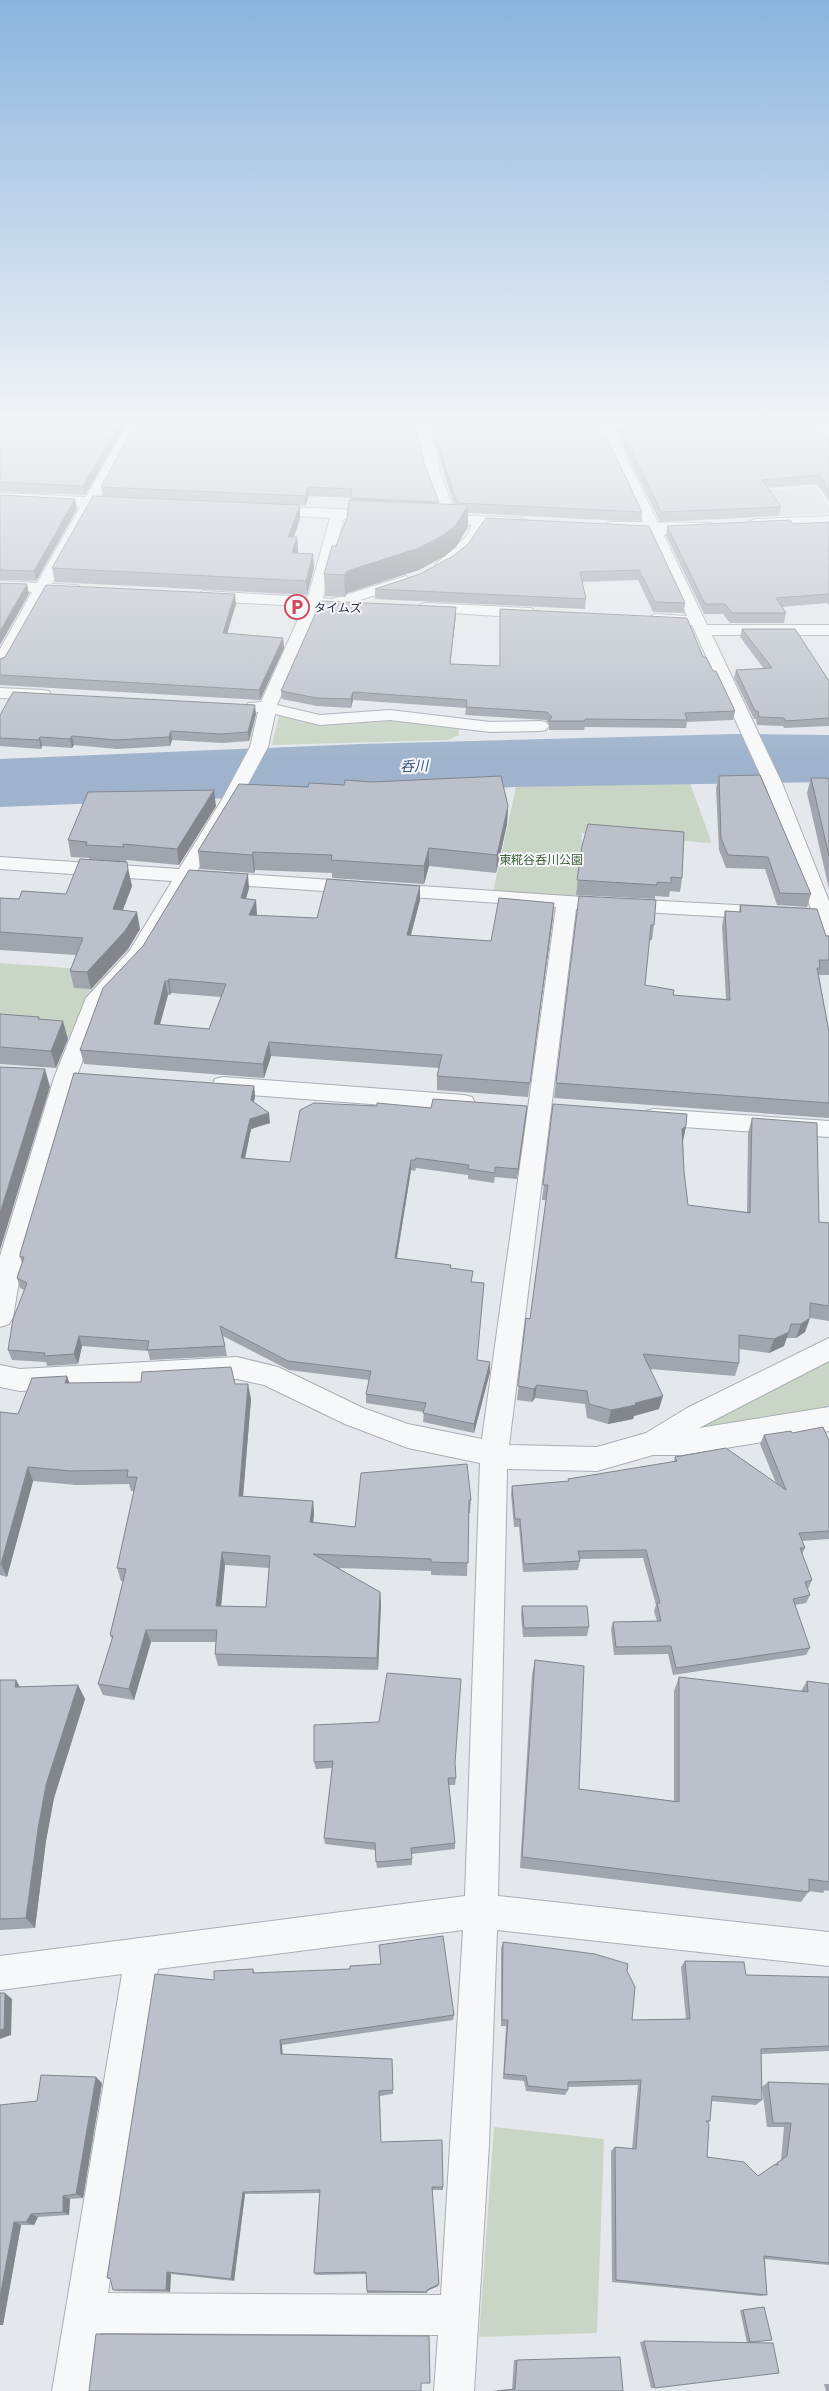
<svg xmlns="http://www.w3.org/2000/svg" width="829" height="2391" font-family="'PT Sans','Noto Sans JP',sans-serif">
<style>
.built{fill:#d2d6de}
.green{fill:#c9d6c5}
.water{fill:#9fb4cc}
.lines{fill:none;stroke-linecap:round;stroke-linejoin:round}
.minor-casing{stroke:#a9aeb7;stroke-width:2}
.tertiary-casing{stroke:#a9aeb7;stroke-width:2}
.minor{fill:#f7f8fa;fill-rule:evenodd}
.tertiary{fill:#f7f8fa;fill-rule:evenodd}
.wall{fill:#a1a5ae;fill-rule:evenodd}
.shaded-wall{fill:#83868d}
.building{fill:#bbc0ca;stroke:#83868d;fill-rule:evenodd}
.labels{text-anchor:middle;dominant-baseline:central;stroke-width:4;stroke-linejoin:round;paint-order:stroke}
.far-poi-label{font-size:12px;fill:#2b3445;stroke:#f4f6f9;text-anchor:start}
.far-park-label{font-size:12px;fill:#3f6138;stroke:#f4f6f9}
.far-water-label{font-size:14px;font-style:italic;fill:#34527a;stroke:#f4f6f9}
</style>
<rect width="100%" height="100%" fill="#e4e7ec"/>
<path class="built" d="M816 487 829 507V513L780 516 765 490Z"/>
<g class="green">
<path d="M279 715 347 722 391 720 458 728 459 735 448 740 272 745Z"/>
<path d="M690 783 711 841 709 843 582 833 579 903 492 897 516 787Z"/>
<path d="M0 963 109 971 91 993 72 1038 0 1032Z"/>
<path d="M829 1354V1413L688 1437 702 1416Z"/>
<path d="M494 2127 604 2139 597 2333 479 2337Z"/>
</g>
<path class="water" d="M735 734 829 735V782L516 787 0 807V759L361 744Z"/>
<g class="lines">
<defs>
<g id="minor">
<path d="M128 423H141L52 584 77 585 85 590 77 595 47 593 8 663 6 666 0 668V649L32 592 0 591V581L37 583Z"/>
<path d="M414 423H426L435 446 440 472 457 519 455 522 450 523 443 519 426 472 421 446Z"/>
<path d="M597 423H610L707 625H829V635H712L782 783 829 901V951L822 949 814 922 624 911 617 909 614 905 617 901 624 899 811 909 764 783 692 625 655 624 647 619 655 614 687 616Z"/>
<path d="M338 510 345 514 323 598 332 599 406 576 414 581 411 584 341 606 319 607 277 705 320 715 390 710 490 722 540 721 546 722 549 726 546 730 540 731 490 732 390 720 320 725 275 714 268 747 239 801 197 871 583 897 590 899 593 903 590 907 576 909 509 1445 597 1447 646 1433 687 1408 829 1338V1361L699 1428 829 1407V1431L683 1455H653L597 1471 507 1469 498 1896 829 1932V1966L497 1930 489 2144 474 2391H434L438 2335 101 2333 92 2391H52L122 1974 0 1990V1956L465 1896 480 1463 408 1448 345 1424 264 1385 237 1379 20 1391 0 1387V1365L20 1369 237 1357 278 1367 363 1408 408 1424 482 1439 556 907 190 882 144 959 105 1001 76 1078 22 1264 13 1317 9 1324 0 1327V1256L54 1078 86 998 130 950 172 881 0 869V857L179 869 221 801 250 747 258 712 248 711 246 707 248 703 261 702 304 606 203 601 195 596 203 591 308 597 331 514ZM463 1930 441 2295 108 2293 158 1969Z"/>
<path d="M480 517 487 521 479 541 447 569H437L435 566 437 563 467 536 473 521Z"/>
<path d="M425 603 531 608 539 613 531 618 420 611 417 608 420 605Z"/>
<path d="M0 688 43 690 49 691 51 695 49 699 43 700 0 698Z"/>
<path d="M223 1077 464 1095 472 1097 475 1103 472 1109 464 1111 223 1093 215 1091 212 1085 215 1079Z"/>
<path d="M654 1109 829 1121V1137L654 1125 646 1123 643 1117 646 1111Z"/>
</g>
<g id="tertiary">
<path d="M0 493 126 499 132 501 134 504 132 507 126 509 0 503Z"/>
<path d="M264 506 386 511 392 513 394 516 392 519 386 521 258 514 256 511 258 508Z"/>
<path d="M431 514 520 518 526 520 528 523 526 526 520 528 425 522 423 519 425 516Z"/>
<path d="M829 516V526L756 529 750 527 748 524 750 521 756 519Z"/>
<path d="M613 522 711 523 713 527 711 531C688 536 630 536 607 531L605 527 607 523Z"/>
</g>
</defs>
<use href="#minor" class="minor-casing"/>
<use href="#tertiary" class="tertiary-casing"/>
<use href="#minor" class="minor"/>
<use href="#tertiary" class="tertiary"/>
</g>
<g class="wall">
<path d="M0 423H127L85 495 0 492Z"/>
<path d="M428 423H600L642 512 641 522 468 513V527L456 547 445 556 419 570 347 593 345 597 325 596 324 574 336 546 347 518 351 498 309 496 305 506 300 505V519L294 537H297L298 551 297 554 314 568 307 595 55 582 52 568 103 496 101 487 424 463 439 504 454 505Z"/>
<path d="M612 423H814L825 435 829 436V501L817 484 768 488 781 507 779 516 660 522Z"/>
<path d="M822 423H829V431Z"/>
<path d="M0 495 75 499 77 509 36 581 0 580Z"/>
<path d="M829 522V606L827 603 782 607 786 613 784 623H730L723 614H704L666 535 667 526 793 524Z"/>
<path d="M649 526 685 603 684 613 653 612 638 580 582 582 586 599 585 609 375 599V589Z"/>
<path d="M236 604 227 634 283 638 284 648 260 700 0 685V659Z"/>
<path d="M456 615 450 664 499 666 703 657 713 671 735 711 733 720 687 722 686 728 585 727 584 730H549V724L546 720 465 715 466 708 353 700 351 708 317 706 282 699 281 691Z"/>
<path d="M742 629 829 681V726L784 728 783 726 757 725 756 719H754L734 678 736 670 764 669 740 637Z"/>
<path d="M256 714 249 741 222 743 172 740 170 746 117 749 74 745 72 748 42 746 41 749 0 746V715Z"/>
<path d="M719 776 811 894 807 907 777 905 765 869 726 868 719 850 716 788Z"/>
<path d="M811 778 829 779V889L807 793Z"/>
<path d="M216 806 179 865 126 860 132 886 123 910 140 929 128 949 91 989 74 988 70 971 76 955 0 950V898L19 899 66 894 89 860V858L71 857 68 840Z"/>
<path d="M508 806 507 824 496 873 429 866 424 884 332 878V873L255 870 254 873 200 869 198 851Z"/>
<path d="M582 846 682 878 680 892 670 891 669 897 655 896V899L576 895Z"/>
<path d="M249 888 246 899 257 914 256 916 317 918 420 900 411 935 491 941 553 917 528 1097 437 1090V1076L439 1068 271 1056 264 1078 84 1064 80 1050 143 946ZM171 993 221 997 209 1029 160 1025 168 995H170Z"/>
<path d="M579 896 654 925 652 940H649L645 985 673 995 726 999 722 926 725 911 739 912 740 905 829 936V975H819L829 1032V1118L554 1098Z"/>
<path d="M0 1014 39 1017 40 1019 68 1039 56 1068 0 1064Z"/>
<path d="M254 1086 255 1096 254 1102 270 1123 251 1129 245 1158 290 1162 526 1117 517 1179 495 1177 494 1183 468 1179V1175L416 1168 415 1171 411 1170 397 1258 451 1268 472 1282 477 1360 490 1362V1372L474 1433 423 1422 424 1412 366 1403V1394L369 1380 289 1370 223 1336 227 1356 150 1360 148 1351 82 1346 78 1364 47 1366 46 1362 12 1360 8 1350 24 1290 20 1288 17 1278 22 1263 20 1257Z"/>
<path d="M553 1104 686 1126 683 1141 684 1172 688 1205 747 1212 748 1133 752 1118 819 1222 829 1223V1321L810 1318 805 1332 796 1338H786L784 1346 769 1353 739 1349V1363L735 1376 650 1369 659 1409 634 1416 633 1419 608 1424 587 1418 585 1404 535 1398 532 1402 517 1400 526 1318 530 1319 546 1200H542Z"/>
<path d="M69 1383 235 1384 251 1399 243 1496 313 1501 314 1514 313 1522 355 1527 471 1500 470 1513H469L467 1576 431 1575V1571L338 1568 380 1592 381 1604 378 1670 218 1666 215 1654 216 1642H151L134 1700 103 1695 98 1684 112 1639 110 1635 123 1581H121L117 1568 134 1491H131L129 1484 76 1485 33 1481 7 1577 0 1575V1412L18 1414ZM225 1565 269 1568 266 1607 221 1606Z"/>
<path d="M792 1433 829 1441V1539L802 1541 805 1548 802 1554 812 1580 808 1589 810 1595 806 1603 795 1605 810 1648 806 1655 673 1675 668 1654 614 1655 611 1629 613 1622 657 1621 654 1611 656 1605 643 1558 580 1559V1561L578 1570 523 1572 519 1527H514L511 1494 512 1486 568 1481V1479L674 1462 675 1457 776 1483 760 1444 764 1435Z"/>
<path d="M522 1606 589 1627 587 1636 523 1637 521 1615Z"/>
<path d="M535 1660 579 1789 674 1801V1691L679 1677 801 1691 807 1681 829 1684V1891L825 1890 823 1893 809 1891 801 1902 520 1868 532 1674Z"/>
<path d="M0 1680H16L19 1687 78 1685 85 1699 54 1798 46 1841 35 1928 0 1930Z"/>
<path d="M314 1725 455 1763 456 1778 455 1785H449L455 1843V1849L412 1854V1865L377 1868 375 1850 325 1844 324 1838 332 1768 316 1769 314 1762Z"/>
<path d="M503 1942 627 1971 632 2020 686 2019 681 1967 685 1961 746 1975 829 1977V2051L761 2054 762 2100 756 2105 711 2101 710 2121 708 2123 707 2157 758 2176 781 2160 784 2127H767L762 2087 768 2082 829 2084V2265L765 2259 767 2295 761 2296 612 2282 611 2151 615 2147 632 2149 638 2085 568 2087V2090L565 2095 526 2091 524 2081 503 2079 506 2026H501V1949Z"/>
<path d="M253 1969 255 1973 454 2015 453 2020 282 2045V2054L392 2059 393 2094 380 2096 381 2142 443 2187V2190H432L439 2284 438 2286 427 2291V2293H367V2291L366 2274 316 2275 314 2273 320 2193 245 2194 234 2281 171 2274 170 2292 118 2291 113 2290 110 2279 107 2278 214 1980Z"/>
<path d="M102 2083 83 2198 70 2199 69 2215 38 2217 34 2225H21L3 2325H0V2105L37 2101Z"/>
<path d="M764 2307 772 2340 747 2343 740 2310Z"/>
<path d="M644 2341 655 2388H651L640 2342Z"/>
<path d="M514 2360H517L623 2391H491L512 2389Z"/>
<path d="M824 2384H829V2391H826Z"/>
</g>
<g class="shaded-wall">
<path d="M120 423H127L85 495 83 486Z"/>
<path d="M308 487 309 496 305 506V496Z"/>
<path d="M75 499 77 509 36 581 34 571Z"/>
<path d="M300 505V519L288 551V537Z"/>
<path d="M468 505V527L456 547 445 556 419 570 347 593 345 597 344 575 347 571Z"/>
<path d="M297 537 298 551 293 568 292 553Z"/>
<path d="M313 554 314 568 307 595 306 581Z"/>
<path d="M27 584 29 594 0 645V631Z"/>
<path d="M235 594 236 604 224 643 223 633Z"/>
<path d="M456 607V615L449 673 450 664Z"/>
<path d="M283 638 284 648 260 700 259 690Z"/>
<path d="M353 692V700L351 708V699Z"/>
<path d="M255 705 256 714 249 741 248 732Z"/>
<path d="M171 731 172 740 170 746 169 737Z"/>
<path d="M72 736 74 745 72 748 70 739Z"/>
<path d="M40 737 42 746 41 749 39 740Z"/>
<path d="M214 790 216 806 179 865 177 849Z"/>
<path d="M508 806 507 824 496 873 497 855Z"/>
<path d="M429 848V866L424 884V866Z"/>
<path d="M253 852 255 870 254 873 252 855Z"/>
<path d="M128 869 132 886 116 927 113 909Z"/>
<path d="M248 874 249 888 242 912 241 898Z"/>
<path d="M420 886V900L407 949V935Z"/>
<path d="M256 900 257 914 250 929 249 915Z"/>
<path d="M554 903 553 917 528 1097 530 1083Z"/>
<path d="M137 912 140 929 128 949 91 989 87 972Z"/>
<path d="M169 979 171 993 170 995 168 981Z"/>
<path d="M165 981 168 995 156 1038 154 1024Z"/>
<path d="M63 1021 68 1039 56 1068 51 1051Z"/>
<path d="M269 1042 271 1056 264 1078 263 1064Z"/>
<path d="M45 1069 50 1087 0 1250V1213Z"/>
<path d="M254 1086 255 1096 252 1110 251 1100Z"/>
<path d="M527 1106 526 1117 517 1179 518 1169Z"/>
<path d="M269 1113 270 1123 251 1129 243 1168 241 1158 250 1119Z"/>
<path d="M686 1126 683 1141 679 1144 682 1129Z"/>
<path d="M411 1160V1170L395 1268V1258Z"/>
<path d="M810 1318 805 1332 796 1338 801 1324Z"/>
<path d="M789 1332 784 1346 769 1353 774 1339Z"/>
<path d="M79 1336 82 1346 78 1364 74 1354Z"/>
<path d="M490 1362V1372L474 1433V1424Z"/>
<path d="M67 1376 72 1390 65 1383Z"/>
<path d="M248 1384 251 1399 242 1509 239 1496Z"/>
<path d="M537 1385 535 1398 532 1402 534 1389Z"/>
<path d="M663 1396 659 1409 634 1416 633 1419 608 1424 611 1410Z"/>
<path d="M28 1467 33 1481 7 1577 1 1564Z"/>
<path d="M313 1501 314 1514 312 1535 310 1522Z"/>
<path d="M222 1552 225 1565 220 1618 216 1606Z"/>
<path d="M380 1592 381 1604 378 1670 377 1658Z"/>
<path d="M146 1630 151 1642 134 1700 129 1689Z"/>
<path d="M16 1680 24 1694 15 1687Z"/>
<path d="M78 1685 85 1699 54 1798 46 1841 35 1928 26 1918 38 1829 46 1785Z"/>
<path d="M5 1993 12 1999 11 2035 0 2039V2030Z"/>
<path d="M280 2040 282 2045 283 2059 281 2054Z"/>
<path d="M96 2077 102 2083 83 2198 76 2194Z"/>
<path d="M243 2192 245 2194 234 2281 231 2279Z"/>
<path d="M63 2196 70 2199 69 2215 63 2212Z"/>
<path d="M31 2214 38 2217 34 2225 26 2222Z"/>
<path d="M14 2222 21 2225 3 2325H0V2297Z"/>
<path d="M167 2272 171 2274 170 2292 166 2290Z"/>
<path d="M439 2284 438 2286 427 2291V2290Z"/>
</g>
<g class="building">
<path d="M0 423H120L83 486 0 482Z"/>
<path d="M136 423H414L424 463 439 502 351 498 352 489 308 487 305 496 101 487Z"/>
<path d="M431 423H600L642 512 457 503Z"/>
<path d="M618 423H814L825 435 829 436V488L819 475 762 480 781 507 661 512Z"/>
<path d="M0 495 75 499 34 571 0 570Z"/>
<path d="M93 496 300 505 288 537H297L292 553 313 554 306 581 52 568Z"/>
<path d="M349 500 468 505 456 525 445 534 419 548 347 571 344 575 324 574 332 546H336L347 518Z"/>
<path d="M486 518 649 526 685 603 655 602 639 570 580 572 586 599 375 589 420 574 453 556 468 544Z"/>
<path d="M790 520 793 524 829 522V594L776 598 786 613H732L725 604H705L667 526Z"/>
<path d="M0 583 27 584 0 631Z"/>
<path d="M46 585 235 594 223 633 283 638 259 690 0 675V659L5 657Z"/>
<path d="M321 601 456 607 450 664 500 666V609L687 618 703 657H706L713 671H716L735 711 685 713 687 720 585 719V721H549L552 717 547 712 466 707 467 700 353 692 351 699 317 698 281 691Z"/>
<path d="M742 629H795L829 681V718L786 721 784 718 759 717 758 711H755L736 670 772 668Z"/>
<path d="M13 692 255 705 248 732 221 734 171 731 169 737 116 740 72 736 70 739 40 737 39 740 0 738V715Z"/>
<path d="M760 775 811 894 780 893 768 857 728 855 721 838 719 776Z"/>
<path d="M501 776 508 806 497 855 429 848 424 866 331 860 332 855 253 852 252 855 198 851 239 784 308 787 309 783 344 785 345 780 372 782Z"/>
<path d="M811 778H825L829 779V856Z"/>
<path d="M214 790 177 849 123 844 124 847 86 845 87 842 68 840 88 792Z"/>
<path d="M588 824 684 832 682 878 671 877V883L657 882V885L577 880 582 846Z"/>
<path d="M80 859 127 862 128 869 113 909 137 912 125 931 87 972 70 971 83 938 0 932V898L19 899 22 891 66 894Z"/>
<path d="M189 870 248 874 241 898 256 900 249 915 317 918 327 879 420 886 407 935 491 941 499 898 554 903 530 1083 437 1076 442 1055 269 1042 263 1064 80 1050 103 988 143 946ZM169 979 226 984 209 1029 154 1024 165 981H168Z"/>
<path d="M579 896 656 900 654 925H651L645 985 674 990 673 995 730 1000 725 911 741 912 740 905 817 909 826 936H829V960H819L820 968H817L829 1032V1103L556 1083Z"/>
<path d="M0 1014 39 1017 38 1019 63 1021 51 1051 0 1047Z"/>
<path d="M0 1067 45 1069 0 1213Z"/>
<path d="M74 1073 254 1086 251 1100 269 1113 250 1119 241 1158 290 1162 300 1110 314 1103 377 1106V1103L431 1108 433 1099 527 1106 518 1169 495 1167V1173L468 1169 469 1165 416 1158 415 1160H411L395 1258 451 1265 450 1268 473 1271 471 1282 484 1283 477 1360 490 1362 474 1424 423 1413 426 1403 366 1394 371 1371 288 1361 220 1326 225 1346 147 1350 149 1341 79 1336 74 1354 44 1356 45 1353 8 1350 13 1319 27 1283 17 1278 24 1257H20V1254Z"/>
<path d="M553 1104 687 1114 686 1126 682 1129 684 1172 688 1205 750 1213 752 1118 817 1123 819 1222 829 1223V1306L810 1303V1318L801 1324H791L789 1332 774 1339 739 1335V1363L643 1354 663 1396 635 1403 636 1405 611 1410 589 1404 587 1391 537 1385 534 1389 518 1386 526 1318 530 1319 548 1185H543Z"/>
<path d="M231 1367 235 1384H248L239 1496 313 1501 310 1522 355 1527 361 1473 467 1464 471 1500H469L468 1563 431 1562V1559L313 1554 380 1592 377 1658 215 1654 217 1630H146L129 1689 98 1684 113 1636 110 1635 126 1569 117 1568 137 1477H127L128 1470 71 1471 28 1467 1 1564H0V1412L18 1414 32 1378 67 1376 65 1383 141 1382 142 1372ZM222 1552 270 1556 266 1607 216 1606Z"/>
<path d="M823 1427 829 1441V1531L799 1533 805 1548H800L812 1580 805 1582 810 1595 793 1599 810 1648 676 1668 671 1646 616 1647 613 1622 661 1621 657 1603H660L646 1550 578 1551 580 1561 524 1564 520 1519H515L512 1486 569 1481 568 1479 677 1461 675 1457 726 1448 786 1490 764 1435 791 1431 792 1433Z"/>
<path d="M522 1606H587L589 1627 524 1628Z"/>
<path d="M535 1660 584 1666 579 1789 679 1802V1677L808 1692 807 1681 829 1684V1882L809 1879V1892L522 1857Z"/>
<path d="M387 1673 461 1679 455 1763 456 1778H448L455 1843 411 1848 412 1859 376 1862 375 1843 324 1838 333 1761 314 1762V1725L379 1722Z"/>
<path d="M0 1680H16L15 1687 78 1685 46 1785 38 1829 26 1918 0 1919Z"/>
<path d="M443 1936 454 2015 280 2040 281 2054 392 2059 393 2090 379 2091 381 2142 442 2140 443 2187H432L439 2284 427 2290V2292L367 2291 366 2272 314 2273 320 2190 243 2192 231 2279 167 2272 166 2290H113L110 2278H107L155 1974 214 1980V1971L253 1969V1973L350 1969V1966L381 1964 379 1945Z"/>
<path d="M503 1942 595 1954 628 1964 627 1971 635 1987 632 2020 690 2019 685 1961 744 1962 746 1975 829 1977V2046L761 2049 762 2100 712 2096 710 2121H706L709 2124 707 2157 744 2162 758 2176 774 2165H778L777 2163 787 2156 791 2123H773L768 2082 829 2084V2263L764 2256 767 2295 616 2280 615 2147 636 2149 641 2080 568 2082V2090L528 2086 526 2076 504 2074 508 2020H502Z"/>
<path d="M0 1993H5L4 2029 0 2030Z"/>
<path d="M41 2075 96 2077 76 2194 63 2196V2212L31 2214 26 2222H14L0 2297V2105L37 2101Z"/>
<path d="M764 2307 772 2340 750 2342 743 2310Z"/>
<path d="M96 2334 429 2336 430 2383H421V2391H89Z"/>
<path d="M644 2341 773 2343 779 2373 655 2388Z"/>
<path d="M620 2357 623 2391H497L515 2389 517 2360Z"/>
</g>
<linearGradient id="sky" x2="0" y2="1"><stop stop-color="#8bb4dd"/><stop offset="0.56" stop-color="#f3f4f6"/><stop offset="1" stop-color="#f3f4f6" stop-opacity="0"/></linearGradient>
<rect width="829" height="758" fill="url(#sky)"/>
<defs>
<symbol id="parking-ring" viewBox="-11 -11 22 22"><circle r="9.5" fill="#f4f6f9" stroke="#d1495b" stroke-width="1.5"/><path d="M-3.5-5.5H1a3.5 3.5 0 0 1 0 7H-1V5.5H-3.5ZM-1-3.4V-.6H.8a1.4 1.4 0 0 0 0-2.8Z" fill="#d1495b"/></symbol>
</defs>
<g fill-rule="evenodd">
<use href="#parking-ring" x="283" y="593" width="28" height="28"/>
</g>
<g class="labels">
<g class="far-poi-label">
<text x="314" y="607">タイムズ</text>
</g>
<g class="far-park-label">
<text x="541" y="859">東糀谷呑川公園</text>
</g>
<g class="far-water-label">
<text transform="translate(414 766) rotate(-2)">呑川</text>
</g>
</g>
</svg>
